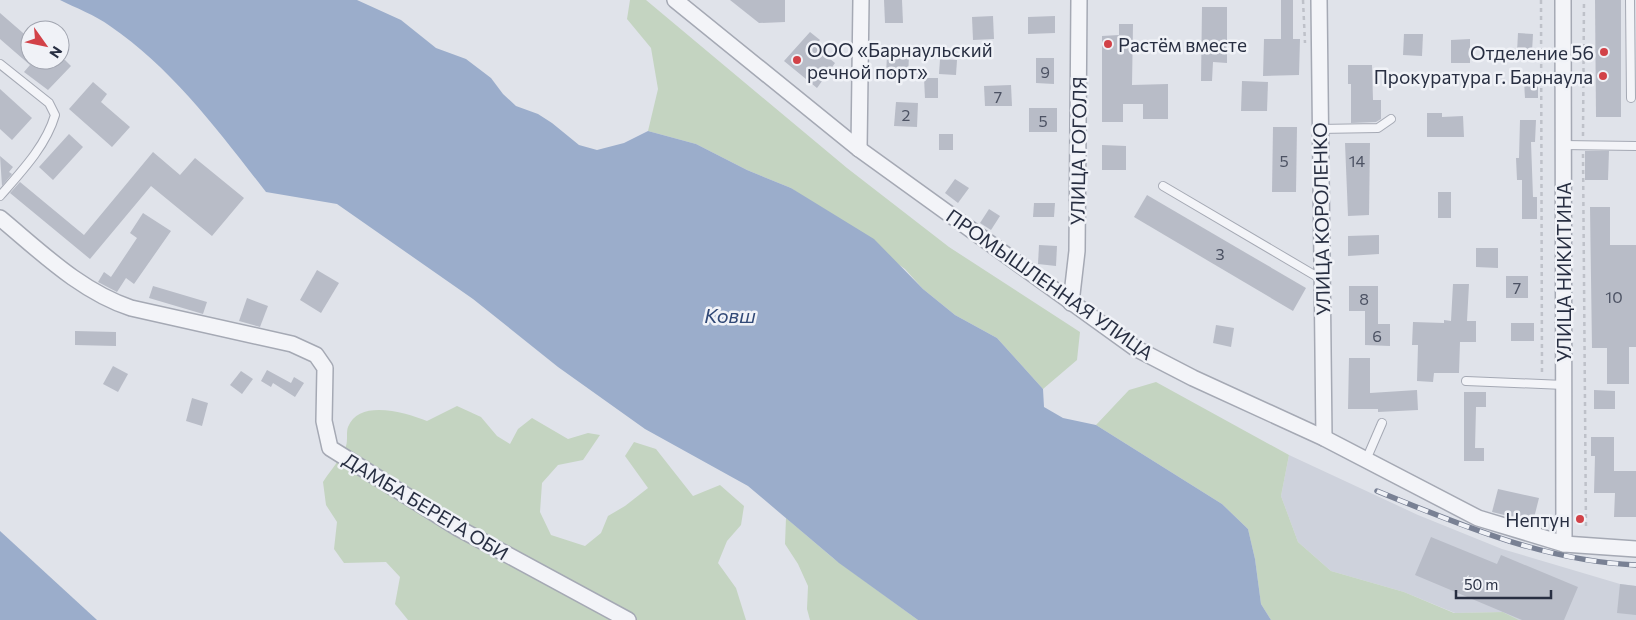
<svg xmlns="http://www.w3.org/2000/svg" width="1636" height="620" font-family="Commissioner,sans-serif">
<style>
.built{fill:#ced2dc}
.green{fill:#c4d4c1}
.water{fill:#9badcb}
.building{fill:#b8bcc7}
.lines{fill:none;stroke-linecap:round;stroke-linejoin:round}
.lane-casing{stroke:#a5a9b4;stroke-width:10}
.street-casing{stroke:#a5a9b4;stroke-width:18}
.path{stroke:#bec1c9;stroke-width:2.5;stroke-dasharray:4 4;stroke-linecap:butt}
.lane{stroke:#f3f4f8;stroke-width:8}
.street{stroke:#f3f4f8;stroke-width:15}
.rail-casing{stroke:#798194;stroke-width:5.5}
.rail{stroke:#f0f2f7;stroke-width:4;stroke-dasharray:11;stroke-linecap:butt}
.poi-dot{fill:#d24248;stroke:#f0f2f7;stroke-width:2}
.labels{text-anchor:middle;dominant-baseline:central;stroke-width:5;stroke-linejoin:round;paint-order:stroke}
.number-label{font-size:16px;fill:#4c5263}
.poi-label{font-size:19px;fill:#282f42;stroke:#f0f2f7;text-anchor:end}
.street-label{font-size:19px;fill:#282f42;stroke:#f0f2f7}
.water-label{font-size:20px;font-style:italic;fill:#314977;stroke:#f0f2f7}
</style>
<rect width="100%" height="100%" fill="#e0e3ea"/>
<path class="built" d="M1289 455 1418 515 1502 549 1620 584 1636 586V620H1519L1503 612 1455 613 1404 592 1331 571 1298 542 1281 496Z"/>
<g class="green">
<path d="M630 0H646L847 168 949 247 1080 332 1077 360 1043 389 997 338 955 315 923 289 905 269 791 188 747 170 696 144 648 131 658 89 651 48 627 19Z"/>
<path d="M1156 382 1289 455 1281 496 1298 542 1331 571 1404 592 1454 613 1503 612 1519 620H1271L1261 604 1255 559 1248 529 1222 504 1096 425 1129 390Z"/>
<path d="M457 406 481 417 497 436 510 444 518 429 532 418 568 439 588 433 600 435 583 460 558 465 542 483 540 512 551 535 585 546 601 533 608 516 625 506 648 488 625 456 634 442 656 449 693 496 720 485 744 506 741 525 727 541 718 563 736 588 746 620H408L395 604 400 577 386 562 344 563 334 549 337 522 326 505 323 482C330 471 341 459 346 446 348 440 346 432 348 427 359 398 407 413 427 421Z"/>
<path d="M786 518 833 558 918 620H810L807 609 808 586 798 564 785 544Z"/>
</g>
<g class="water">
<path d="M60 0H357L401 20 436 48 466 59 491 78 503 94 516 106 538 114 552 123 579 145 597 150 624 143 648 131 696 144 747 170 791 188 874 239 923 289 955 315 997 338 1043 389 1044 407 1063 418 1096 425 1222 504 1248 529 1255 559 1261 604 1271 620H918L839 563 748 486 645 429 558 367 473 299 337 204 266 192C220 133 173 69 110 26 95 15 76 8 60 0Z"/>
<path d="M0 531 97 620H0Z"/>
</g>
<g class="building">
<path d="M730 0H785V22L759 23Z"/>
<path d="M884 0H902L903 23H885Z"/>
<path d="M1281 0H1293V39H1300L1299 75 1263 76 1264 39H1281Z"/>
<path d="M1595 0H1621V117H1596Z"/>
<path d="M1202 7H1227V63L1213 62 1212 81H1201Z"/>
<path d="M0 13 30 39V60H65L71 66 48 90 24 72 30 65 0 39Z"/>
<path d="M993 16 994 39 973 40 972 17Z"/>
<path d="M1055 16V33L1028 34V17Z"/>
<path d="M1119 24H1133L1132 85 1168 84V119H1143V104H1123V122H1102V36L1119 35Z"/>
<path d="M810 32 820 40 814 46 835 63 817 88 784 61Z"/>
<path d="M1518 33 1533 34 1532 52H1517Z"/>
<path d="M1404 34H1423L1422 56 1403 55Z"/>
<path d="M1470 39V63H1451V40Z"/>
<path d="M887 55 909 56 908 76 886 75Z"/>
<path d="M1036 58H1054V84L1036 83Z"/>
<path d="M940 59 957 60 956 75 939 74Z"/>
<path d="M1348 65H1372L1373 100H1381V119L1376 122 1351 123V84H1348Z"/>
<path d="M924 78H938V98H925Z"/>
<path d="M1242 81 1268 82 1267 111H1241Z"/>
<path d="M1524 81H1538V98H1525Z"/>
<path d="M93 82 107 94 101 102 130 127 112 147 69 109Z"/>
<path d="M1011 85 1012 106H985L984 86Z"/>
<path d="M0 89 32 118 12 140 0 129Z"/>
<path d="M896 102 918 103 917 127 894 126Z"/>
<rect x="1029" y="108" width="28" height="24"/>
<path d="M1427 113H1442V117L1463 116 1464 137H1427Z"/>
<path d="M1520 120H1536L1535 142H1531L1533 197H1537V219H1522V180H1517L1516 158H1519Z"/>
<path d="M1273 127H1297L1296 192H1272Z"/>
<path d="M69 134 83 147 53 180 39 167Z"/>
<rect x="939" y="134" width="14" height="16"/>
<path d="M1345 143H1370L1369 215 1348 216Z"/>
<path d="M1102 145 1126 146V170H1102Z"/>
<path d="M1585 151H1609L1608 180H1585Z"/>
<path d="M153 152 180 175 195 158 244 198 212 236 151 186 90 259 10 193 20 182 84 235Z"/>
<path d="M0 156 13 167 9 172 12 174 2 186Z"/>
<path d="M955 179 969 188 958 203 945 193Z"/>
<rect x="1438" y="192" width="13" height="26"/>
<path d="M1147 195 1306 288 1293 311 1134 217Z"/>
<path d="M1034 203H1055L1054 217H1033Z"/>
<path d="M1590 207H1610V245H1636V347H1629V384H1607V348H1592Z"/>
<path d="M989 209 1000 216 991 230 980 223Z"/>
<path d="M143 213 171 231 134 284 126 278 117 292 98 282 104 272 111 277 137 238 130 233Z"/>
<path d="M1379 235V254L1348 256V236Z"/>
<path d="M1039 245 1057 246 1056 266 1038 264Z"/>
<path d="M1476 248H1498V268L1476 267Z"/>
<path d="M317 270 339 283 321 313 300 300Z"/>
<rect x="1506" y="276" width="22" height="22"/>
<path d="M1453 284H1469L1467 321H1476V342H1460L1459 373H1434L1433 382 1417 381 1418 345H1412L1413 322 1444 323V320L1451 321Z"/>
<path d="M153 286 207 302 203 314 149 298Z"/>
<path d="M1349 286H1378V324H1390V346L1365 345V311H1349Z"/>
<path d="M247 298 268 306 260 327 239 321Z"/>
<rect x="1511" y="323" width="23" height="18"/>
<path d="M1216 325 1234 328 1231 347 1213 343Z"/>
<path d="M75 331 116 332V346L75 345Z"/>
<path d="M1349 358H1370V393L1417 390 1418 410 1378 412V409H1348Z"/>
<path d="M113 366 128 374 118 392 103 384Z"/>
<path d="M267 370 291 383 294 377 304 383 295 397 273 383 271 387 261 381Z"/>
<path d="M241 371 253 379 242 394 230 385Z"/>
<path d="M1594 390 1615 391V409H1594Z"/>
<path d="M1464 392H1486V407H1476L1475 448H1484V461H1464Z"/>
<path d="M192 398 208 403 202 426 186 421Z"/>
<path d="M1591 437H1614V471H1636V517H1614L1615 493H1594L1595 456H1591Z"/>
<path d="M1498 489 1539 498 1533 522 1492 512Z"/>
<path d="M1431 537 1497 564 1501 555 1578 587 1564 620H1522L1415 575Z"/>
<path d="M1620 584 1636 586V615L1617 613Z"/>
</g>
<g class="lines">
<defs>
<g id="lane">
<path d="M1630 0 1631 98"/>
<path d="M0 64 49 103 55 115C46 146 21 172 0 196"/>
<path d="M1319 129 1378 128 1391 119"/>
<path d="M1563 145 1636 146"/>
<path d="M1163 186 1321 279"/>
<path d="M1466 381 1564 385"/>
<path d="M1366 460 1382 423"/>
</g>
<g id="street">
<path d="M675 0 859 149 1135 348 1193 378 1324 438 1478 518 1564 544 1636 549"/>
<path d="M1319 0 1324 438"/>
<path d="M1563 0 1564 544"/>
<path d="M859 149 861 0"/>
<path d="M0 218C41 252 80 291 131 308L292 344 316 355 325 368 324 421 330 448 458 528 628 620"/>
<path d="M1071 303 1077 251 1079 0"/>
</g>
</defs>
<use href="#lane" class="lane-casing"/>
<use href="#street" class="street-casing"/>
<g class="path">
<path d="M1303 0 1305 43"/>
<path d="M1541 0 1542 375"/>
<path d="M1583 136 1584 0"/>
<path d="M1583 154 1586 529"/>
</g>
<use href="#lane" class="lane"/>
<use href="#street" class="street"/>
<defs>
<path id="rail" d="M1377 491C1461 525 1544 561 1636 565"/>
</defs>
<use href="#rail" class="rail-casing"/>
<use href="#rail" class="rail"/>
</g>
<g class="poi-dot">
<circle cx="1108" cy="44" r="5"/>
<circle cx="1604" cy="52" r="5"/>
<circle cx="797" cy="60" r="5"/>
<circle cx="1603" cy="76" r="5"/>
<circle cx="1580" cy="519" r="5"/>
</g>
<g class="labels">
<g class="number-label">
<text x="1045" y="71">9</text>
<text x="998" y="96">7</text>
<text x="906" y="114">2</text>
<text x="1043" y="120">5</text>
<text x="1284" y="160">5</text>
<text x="1357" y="160">14</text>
<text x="1220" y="253">3</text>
<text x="1517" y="287">7</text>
<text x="1614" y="296">10</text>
<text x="1364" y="298">8</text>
<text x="1377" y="335">6</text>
</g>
<g class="poi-label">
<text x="1118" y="44" text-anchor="start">Растём вместе</text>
<text x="807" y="49" text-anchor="start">ООО «Барнаульский<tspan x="807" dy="22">речной порт»</tspan></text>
<text x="1594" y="52">Отделение 56</text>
<text x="1593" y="76">Прокуратура г. Барнаула</text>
<text x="1570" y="519">Нептун</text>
</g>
<g class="street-label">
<text transform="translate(1078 151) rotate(-89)">УЛИЦА ГОГОЛЯ</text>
<text transform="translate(1321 219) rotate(-91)">УЛИЦА КОРОЛЕНКО</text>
<text transform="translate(1563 272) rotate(-90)">УЛИЦА НИКИТИНА</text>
<text transform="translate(1050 284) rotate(35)">ПРОМЫШЛЕННАЯ УЛИЦА</text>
<text transform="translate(426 506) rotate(31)">ДАМБА БЕРЕГА ОБИ</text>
</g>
<g class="water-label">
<text x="730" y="315">Ковш</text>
</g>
</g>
<g transform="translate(45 45) rotate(123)"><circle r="24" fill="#f0f2f7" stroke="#a0a4af"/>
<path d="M0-4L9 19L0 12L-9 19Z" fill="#d24248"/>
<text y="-8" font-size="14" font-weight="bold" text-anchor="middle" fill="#282f42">N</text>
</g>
<path d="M1456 590v8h95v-8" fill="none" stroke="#282f42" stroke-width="2.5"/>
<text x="1464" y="590" font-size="15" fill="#282f42" stroke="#f0f2f7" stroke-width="4" paint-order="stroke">50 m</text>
</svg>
